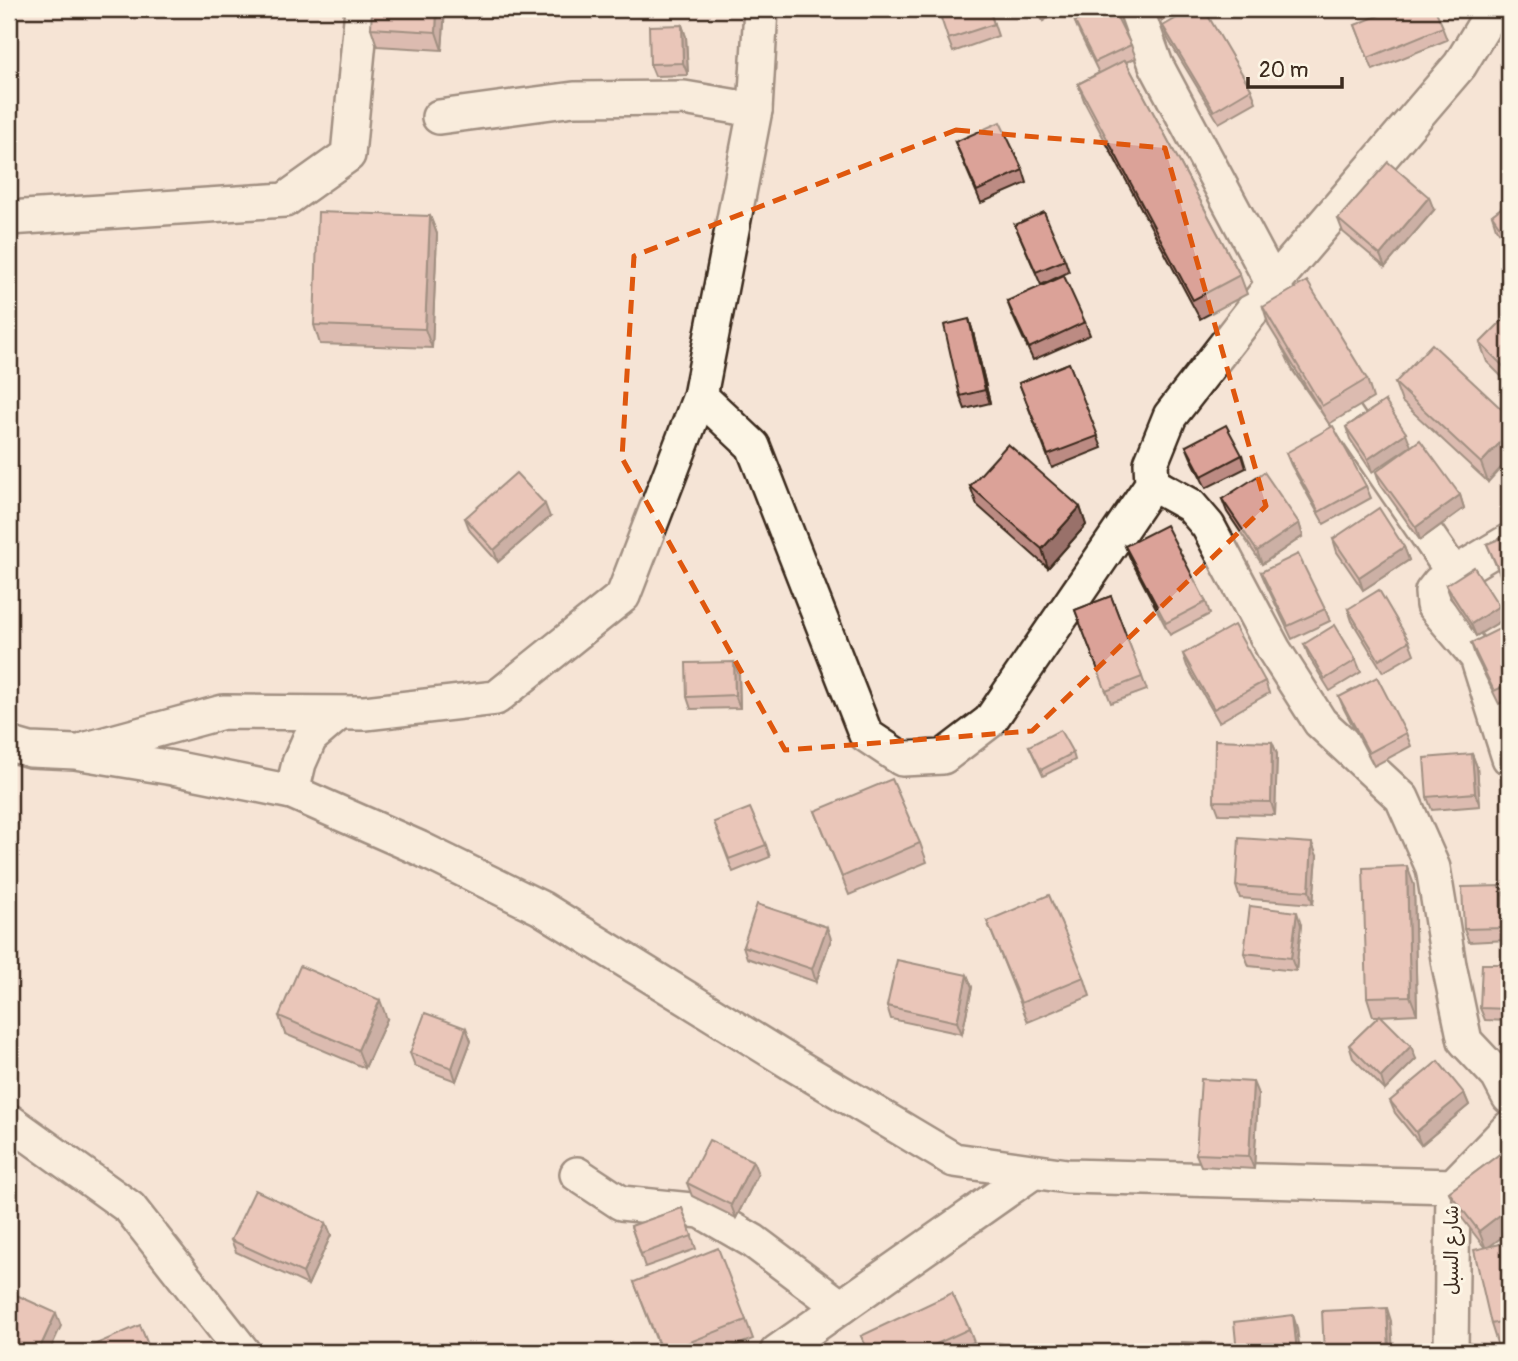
<svg xmlns="http://www.w3.org/2000/svg" width="1518" height="1361" font-family="Pangolin,'Playpen Sans Arabic',sans-serif">
<style>
.lines{fill:none;stroke-linecap:round;stroke-linejoin:round}
.minor-casing{stroke:#3b2a1e;stroke-width:38}
.minor{stroke:#fcf5e5;stroke-width:33}
.wall{fill:#bc8b83;stroke:#3b2a1e;stroke-width:2}
.shaded-wall{fill:#99716a;stroke:#3b2a1e;stroke-width:2}
.building{fill:#dba298;stroke:#3b2a1e;stroke-width:2}
.marked{fill:none;stroke:#df570d;stroke-width:5;stroke-dasharray:14 9;stroke-linejoin:round}
.labels{text-anchor:middle;dominant-baseline:central;stroke-width:6;stroke-linejoin:round;paint-order:stroke}
.street-label{font-size:19px;fill:#3b2a1e;stroke:#fcf5e5}
</style>
<rect width="100%" height="100%" fill="#f5e4d6"/>
<filter id="ink" filterUnits="userSpaceOnUse"><feTurbulence type="fractalNoise" baseFrequency=".0143" numOctaves="2"/><feDisplacementMap in="SourceGraphic" scale="14" xChannelSelector="R" yChannelSelector="G"/><feConvolveMatrix kernelMatrix="1 2 1 2 8 2 1 2 1" color-interpolation-filters="sRGB"/></filter>
<g filter="url(#ink)">
<g class="lines">
<defs>
<g id="minor">
<path d="M1136 9 1156 65 1273 284 1308 361 1454 574"/>
<path d="M439 117 574 99 684 98 755 110"/>
<path d="M9 218 285 200 348 155 362 9"/>
<path d="M700 396 753 446 866 735 902 759 943 757 990 721 1152 484 1190 505 1208 526 1274 650 1320 722 1402 798 1433 868 1449 965 1465 1041 1498 1076 1509 1097"/>
<path d="M1152 484 1151 463 1170 416 1273 284 1460 65 1494 9"/>
<path d="M1509 541 1439 583 1432 592 1433 605 1477 657 1509 758"/>
<path d="M9 744 30 750 75 752 173 768 292 792 419 848 541 908 793 1064 954 1160 1067 1176 1453 1186"/>
<path d="M87 749 223 712 365 713 496 698 623 596 700 396 755 110 761 9"/>
<path d="M292 792 299 763 310 738 338 714"/>
<path d="M9 1121 130 1208 243 1352"/>
<path d="M577 1174 621 1203 701 1211 753 1241 841 1307"/>
<path d="M777 1352 1033 1172"/>
<path d="M1451 1352 1453 1186 1509 1128"/>
</g>
</defs>
<use href="#minor" class="minor-casing"/>
<use href="#minor" class="minor"/>
</g>
<g class="wall">
<path d="M445 9 442 50 377 46 371 28Z"/>
<path d="M989 9 998 36 953 52 948 39Z"/>
<path d="M1036 9H1062L1043 21Z"/>
<path d="M1155 9H1183L1162 21Z"/>
<path d="M1435 9 1447 40 1373 70 1355 25Z"/>
<path d="M1075 22 1131 45 1136 58 1126 62 1240 275 1247 294 1200 319 1085 103 1078 84 1099 73 1080 34Z"/>
<path d="M682 25 686 37 688 75 655 76 650 64Z"/>
<path d="M1163 26 1251 89 1256 102 1219 123 1168 39Z"/>
<path d="M955 142 1023 170 1027 183 981 203Z"/>
<path d="M1509 202V246L1496 228 1492 215Z"/>
<path d="M1434 210 1385 267 1343 232 1338 219Z"/>
<path d="M430 216 437 234 432 348 320 344 314 325Z"/>
<path d="M1015 225 1065 260 1069 272 1041 285Z"/>
<path d="M1007 301 1085 322 1090 335 1033 360 1012 314Z"/>
<path d="M1263 307 1367 379 1373 398 1329 424 1269 326Z"/>
<path d="M1509 314V384L1487 362 1480 343Z"/>
<path d="M969 319 973 332 990 403 965 409 960 396Z"/>
<path d="M1069 363 1102 448 1052 468 1019 383Z"/>
<path d="M1395 383 1509 416 1488 482 1402 402Z"/>
<path d="M1385 401 1372 472 1350 439 1346 427Z"/>
<path d="M1186 446 1242 455 1246 468 1206 488 1191 458Z"/>
<path d="M1286 453 1366 486 1371 498 1324 524 1291 465Z"/>
<path d="M1376 472 1460 495 1464 508 1420 540 1380 484Z"/>
<path d="M970 486 1080 507 1086 525 1048 568 977 505Z"/>
<path d="M1222 499 1299 523 1303 536 1262 564 1227 512Z"/>
<path d="M550 517 498 562 470 531 465 518Z"/>
<path d="M1509 535V596L1487 544Z"/>
<path d="M1333 539 1404 547 1409 560 1363 590 1337 552Z"/>
<path d="M1125 546 1206 602 1210 614 1170 635 1130 558Z"/>
<path d="M1261 572 1325 609 1330 621 1292 639 1266 584Z"/>
<path d="M1446 585 1504 619 1476 636 1451 598Z"/>
<path d="M1111 596 1147 690 1111 703 1075 610Z"/>
<path d="M1348 609 1409 641 1414 654 1383 672 1352 621Z"/>
<path d="M1509 635V699L1499 704 1475 655 1471 643Z"/>
<path d="M1304 644 1356 660 1361 672 1330 691 1309 657Z"/>
<path d="M1183 654 1265 681 1269 693 1219 722 1187 666Z"/>
<path d="M734 662 739 675 740 708 691 709 687 697Z"/>
<path d="M1339 697 1406 733 1411 746 1374 766 1344 709Z"/>
<path d="M1272 742 1277 754 1275 815 1219 814 1214 801Z"/>
<path d="M1029 746 1073 753 1075 760 1043 776Z"/>
<path d="M1472 754 1477 767 1480 806 1432 810 1427 797Z"/>
<path d="M815 811 920 843 927 862 849 895Z"/>
<path d="M719 835 766 845 770 857 733 872Z"/>
<path d="M1317 856 1313 904 1240 898 1236 886Z"/>
<path d="M1414 885 1417 1014 1380 1016 1416 1059 1385 1090 1353 1058 1349 1045 1379 1016H1373L1367 997Z"/>
<path d="M1506 898 1507 940 1469 942 1464 929Z"/>
<path d="M987 921 1084 977 1090 996 1028 1022Z"/>
<path d="M1301 925 1296 971 1249 966 1244 953Z"/>
<path d="M831 939 816 982 747 958 743 946Z"/>
<path d="M1509 964V1021L1485 1020 1480 1008Z"/>
<path d="M967 975 972 987 962 1034 891 1019 887 1006Z"/>
<path d="M279 1016 387 1019 365 1068 285 1034Z"/>
<path d="M466 1028 471 1041 456 1081 415 1066 410 1053Z"/>
<path d="M1464 1093 1469 1105 1421 1145 1395 1113 1390 1101Z"/>
<path d="M1258 1094 1254 1169 1201 1166 1196 1154Z"/>
<path d="M1509 1147 1489 1247 1509 1242V1340L1497 1343 1491 1324 1485 1248 1456 1210 1449 1192Z"/>
<path d="M758 1174 736 1218 692 1196 687 1183Z"/>
<path d="M682 1208 696 1249 645 1267 631 1226Z"/>
<path d="M326 1223 331 1235 308 1285 236 1252 231 1240Z"/>
<path d="M634 1282 746 1320 753 1339 719 1352H661Z"/>
<path d="M969 1329 974 1342 951 1352H868L861 1336Z"/>
</g>
<g class="shaded-wall">
<path d="M437 9H445L442 50 436 32Z"/>
<path d="M1039 9H1062L1043 21Z"/>
<path d="M682 25 686 37 688 75 683 63Z"/>
<path d="M1429 197 1434 210 1385 267 1380 255Z"/>
<path d="M430 216 437 234 432 348 425 329Z"/>
<path d="M969 319 973 332 990 403 985 390Z"/>
<path d="M1406 433 1411 446 1372 472 1368 459Z"/>
<path d="M1509 433V459L1488 482 1481 463Z"/>
<path d="M1460 495 1464 508 1420 540 1416 527Z"/>
<path d="M545 504 550 517 498 562 494 550Z"/>
<path d="M1080 507 1086 525 1048 568 1042 549Z"/>
<path d="M1299 523 1303 536 1262 564 1257 551Z"/>
<path d="M1404 547 1409 560 1363 590 1359 577Z"/>
<path d="M1499 606 1504 619 1476 636 1471 624Z"/>
<path d="M734 662 739 675 740 708 735 695Z"/>
<path d="M1272 742 1277 754 1275 815 1271 802Z"/>
<path d="M1472 754 1477 767 1480 806 1475 793Z"/>
<path d="M1312 843 1317 856 1313 904 1309 891Z"/>
<path d="M1407 866 1414 885 1417 1014 1410 996Z"/>
<path d="M1501 886 1506 898 1507 940 1503 928Z"/>
<path d="M1297 912 1301 925 1296 971 1291 958Z"/>
<path d="M827 927 831 939 816 982 812 969Z"/>
<path d="M967 975 972 987 962 1034 957 1022Z"/>
<path d="M380 1000 387 1019 365 1068 358 1050Z"/>
<path d="M466 1028 471 1041 456 1081 452 1068Z"/>
<path d="M1411 1046 1416 1059 1385 1090 1381 1077Z"/>
<path d="M1253 1082 1258 1094 1254 1169 1249 1156Z"/>
<path d="M1464 1093 1469 1105 1421 1145 1416 1132Z"/>
<path d="M753 1161 758 1174 736 1218 731 1205Z"/>
<path d="M1509 1208V1232L1486 1249 1479 1231Z"/>
<path d="M326 1223 331 1235 308 1285 303 1273Z"/>
<path d="M1387 1308 1391 1321 1393 1352H1389Z"/>
<path d="M56 1313 61 1326 49 1352H38Z"/>
<path d="M1293 1315 1297 1328 1300 1352H1297Z"/>
</g>
<g class="building">
<path d="M372 9H437L436 32 371 28Z"/>
<path d="M938 9H989L994 24 948 39Z"/>
<path d="M1101 9H1113L1131 45 1095 62 1075 22Z"/>
<path d="M1192 9H1204L1251 89 1214 111 1163 26Z"/>
<path d="M1394 9H1435L1443 27 1368 58 1355 25Z"/>
<path d="M682 25 683 63 650 64 649 26Z"/>
<path d="M1125 60 1240 275 1193 300 1078 84Z"/>
<path d="M1000 122 1023 170 977 191 955 142Z"/>
<path d="M1388 162 1429 197 1380 255 1338 219Z"/>
<path d="M1509 202V240L1492 215Z"/>
<path d="M318 212 430 216 425 329 314 325Z"/>
<path d="M1044 212 1065 260 1036 272 1015 225Z"/>
<path d="M1064 276 1085 322 1029 348 1007 301Z"/>
<path d="M1307 281 1367 379 1322 406 1263 307Z"/>
<path d="M1509 314V372L1480 343Z"/>
<path d="M969 319 985 390 960 396 944 325Z"/>
<path d="M1432 344 1509 416V433L1481 463 1395 383Z"/>
<path d="M1069 363 1098 436 1048 455 1019 383Z"/>
<path d="M1385 401 1406 433 1368 459 1346 427Z"/>
<path d="M1226 425 1242 455 1202 476 1186 446Z"/>
<path d="M1333 426 1366 486 1319 512 1286 453Z"/>
<path d="M1420 440 1460 495 1416 527 1376 472Z"/>
<path d="M1008 444 1080 507 1042 549 970 486Z"/>
<path d="M1264 472 1299 523 1257 551 1222 499Z"/>
<path d="M516 473 545 504 494 550 465 518Z"/>
<path d="M1379 508 1404 547 1359 577 1333 539Z"/>
<path d="M1166 525 1206 602 1166 623 1125 546Z"/>
<path d="M1509 535V593L1487 544Z"/>
<path d="M1298 554 1325 609 1288 626 1261 572Z"/>
<path d="M1474 567 1499 606 1471 624 1446 585Z"/>
<path d="M1379 590 1409 641 1379 660 1348 609Z"/>
<path d="M1111 596 1142 677 1106 691 1075 610Z"/>
<path d="M1234 625 1265 681 1214 709 1183 654Z"/>
<path d="M1335 625 1356 660 1325 679 1304 644Z"/>
<path d="M1505 626 1509 635V684L1494 691 1471 643Z"/>
<path d="M734 662 735 695 687 697 686 663Z"/>
<path d="M1377 677 1406 733 1369 753 1339 697Z"/>
<path d="M1060 730 1073 753 1041 770 1029 746Z"/>
<path d="M1215 740 1272 742 1271 802 1214 801Z"/>
<path d="M1472 754 1475 793 1427 797 1424 758Z"/>
<path d="M892 779 920 843 842 877 815 811Z"/>
<path d="M750 808 766 845 729 859 714 822Z"/>
<path d="M1239 838 1312 843 1309 891 1236 886Z"/>
<path d="M1407 866 1410 996 1367 997 1363 868Z"/>
<path d="M1501 886 1503 928 1464 929 1462 887Z"/>
<path d="M1049 895 1084 977 1021 1003 987 921Z"/>
<path d="M757 904 827 927 812 969 743 946Z"/>
<path d="M1250 906 1297 912 1291 958 1244 953Z"/>
<path d="M897 960 967 975 957 1022 887 1006Z"/>
<path d="M1482 964H1509V1009L1480 1008Z"/>
<path d="M300 966 380 1000 358 1050 279 1016Z"/>
<path d="M425 1013 466 1028 452 1068 410 1053Z"/>
<path d="M1380 1015 1411 1046 1381 1077 1349 1045Z"/>
<path d="M1438 1061 1464 1093 1416 1132 1390 1101Z"/>
<path d="M1201 1079 1253 1082 1249 1156 1196 1154Z"/>
<path d="M709 1140 753 1161 731 1205 687 1183Z"/>
<path d="M1509 1147V1208L1479 1231 1449 1192Z"/>
<path d="M255 1190 326 1223 303 1273 231 1240Z"/>
<path d="M682 1208 692 1236 641 1254 631 1226Z"/>
<path d="M1509 1242V1320L1491 1324 1474 1250Z"/>
<path d="M718 1248 746 1320 665 1352H662L634 1282Z"/>
<path d="M12 1293 56 1313 38 1352H9V1301Z"/>
<path d="M952 1293 969 1329 919 1352H869L861 1336Z"/>
<path d="M1387 1308 1389 1352H1324L1322 1311Z"/>
<path d="M1293 1315 1297 1352H1237L1234 1322Z"/>
<path d="M140 1325 151 1352H89L87 1348Z"/>
<path d="M1181 1342 1211 1343V1352H1181Z"/>
<path d="M999 1343 1028 1349V1352H997Z"/>
</g>
</g>
<path d="M0 0H1518V1361H0ZM956 130 1165 148 1266 506 1032 731 785 750 622 458 634 256Z" fill="#f5e4d6" fill-opacity=".55" fill-rule="evenodd"/>
<path class="marked" d="M956 130 1165 148 1266 506 1032 731 785 750 622 458 634 256Z"/>
<g class="labels">
<g class="street-label">
<text transform="translate(1452 1250) rotate(-90)">شارع السبل</text>
</g>
</g>
<rect width="1518" height="1361" fill="none" stroke="#fcf5e5" stroke-width="35"/>
<rect x="18" y="18" width="1483" height="1326" fill="none" stroke="#3b2a1e" stroke-width="2.5" filter="url(#ink)"/>
<path d="M1248 77v10h94v-10" fill="none" stroke="#3b2a1e" stroke-width="3.5"/>
<text x="1259" y="77" font-size="21" fill="#3b2a1e" stroke="#fcf5e5" stroke-width="5" paint-order="stroke">20 m</text>
</svg>
